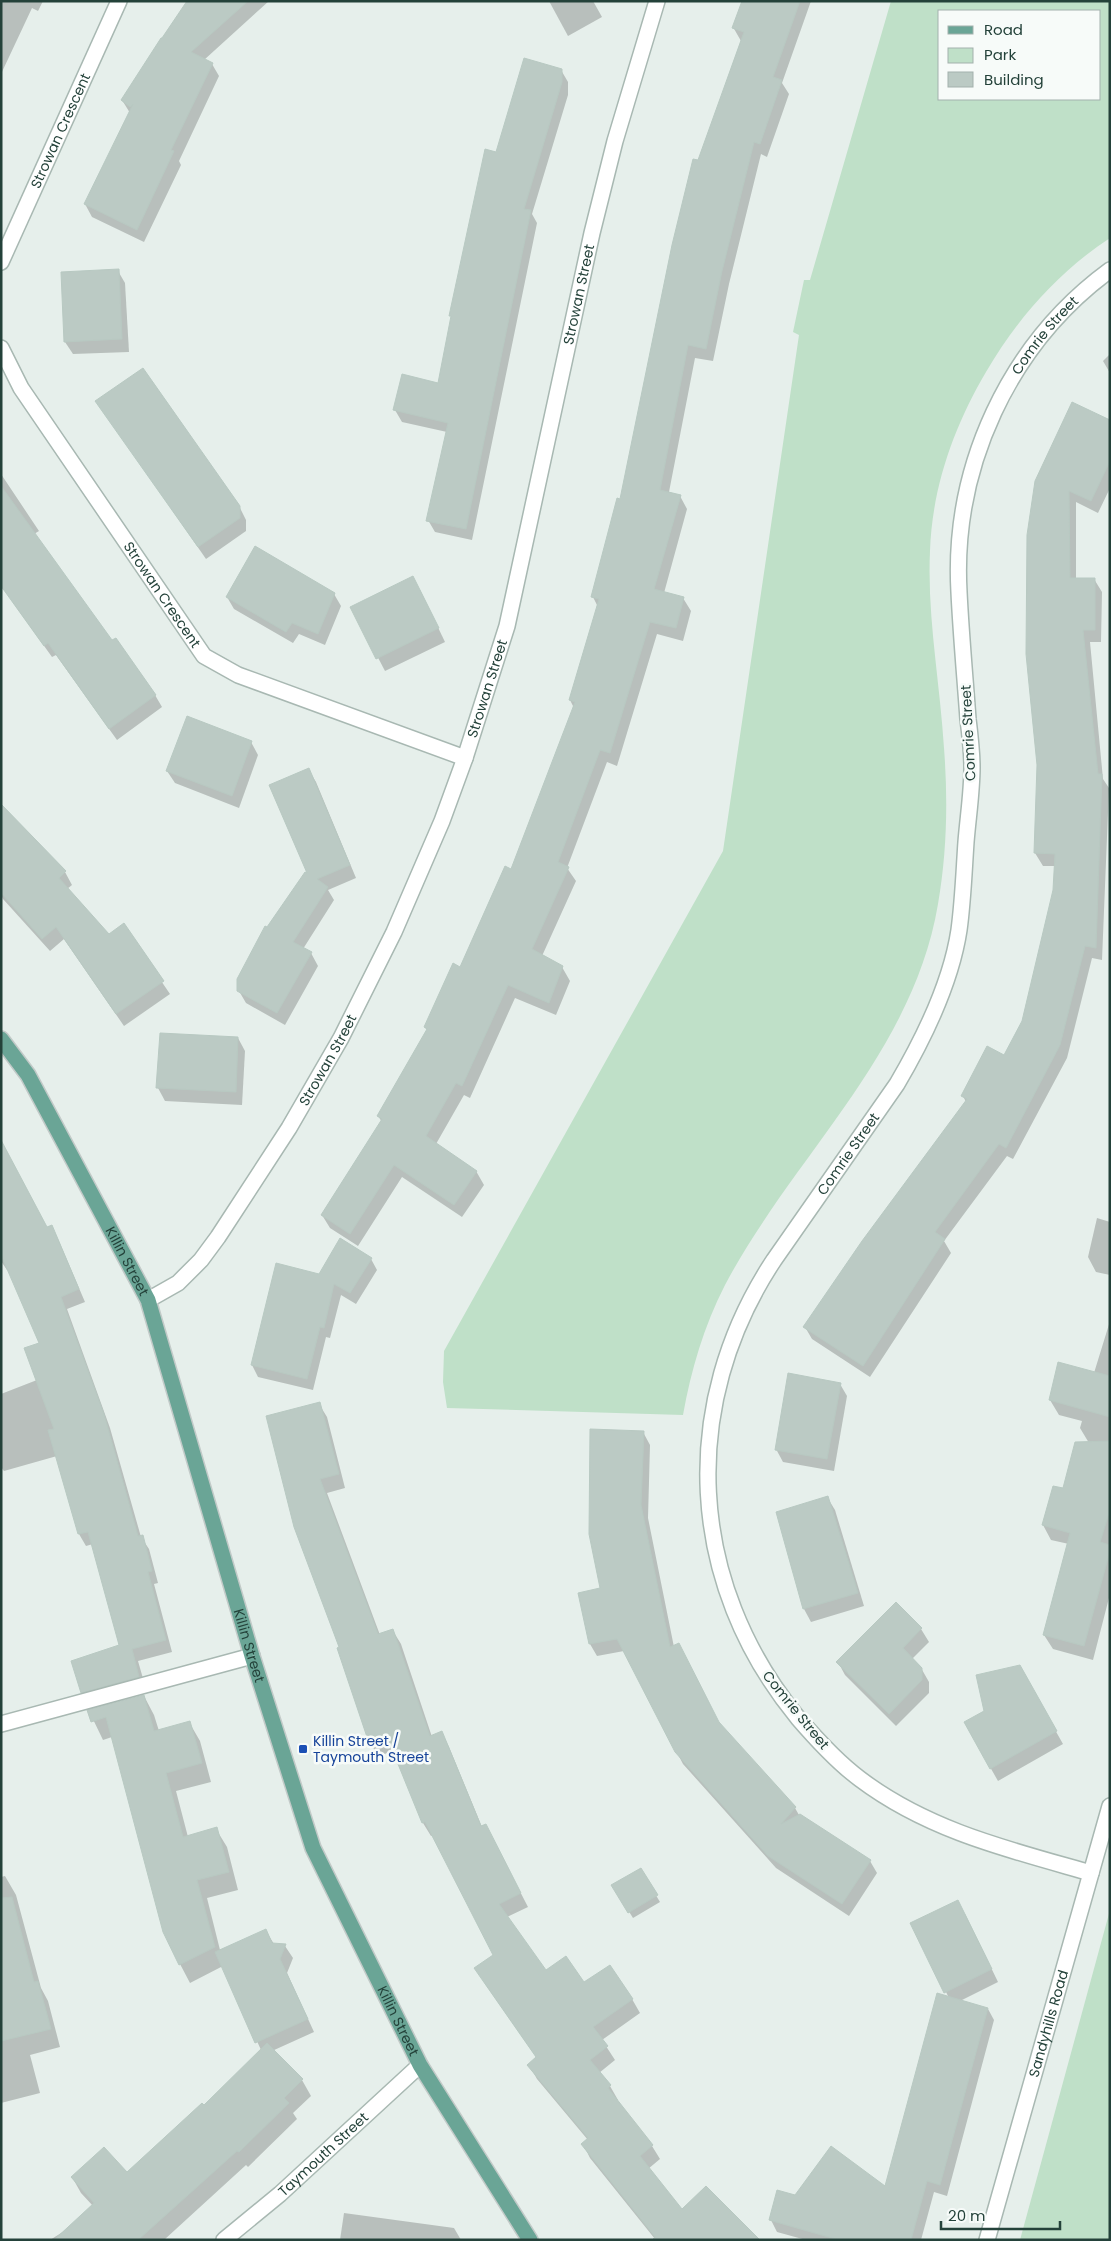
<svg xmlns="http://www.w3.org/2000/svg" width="1111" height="2241" font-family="Poppins,sans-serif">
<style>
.green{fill:#bfe0c8;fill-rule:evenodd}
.shadow{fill:#0003}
.building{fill:#bbcac4;stroke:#b8c9c2}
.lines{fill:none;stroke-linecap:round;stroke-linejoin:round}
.minor-casing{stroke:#a8b8b2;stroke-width:18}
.major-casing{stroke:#c2cac8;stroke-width:18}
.minor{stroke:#fff;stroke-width:15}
.major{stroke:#6aa596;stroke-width:15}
.transit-dot{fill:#1a4fb4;stroke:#f7fbf9;stroke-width:2}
.labels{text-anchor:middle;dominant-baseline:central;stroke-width:5;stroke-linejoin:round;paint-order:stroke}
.street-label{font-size:14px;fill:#24423a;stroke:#f7fbf9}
.transit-label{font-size:14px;fill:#164399;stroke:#f7fbf9;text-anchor:start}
</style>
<rect width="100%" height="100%" fill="#e6efeb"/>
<g class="green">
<path d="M891 1H1110V238C1058 272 1017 319 986 372 954 426 932 488 930 551 927 617 940 682 944 748 948 800 947 853 938 904 913 1054 793 1156 725 1285 704 1326 691 1370 683 1415L447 1408 443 1382 444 1351 723 851 799 335 793 332 804 280H810ZM940 11H1100V99H940Z"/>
<path d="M1110 1910V2240H1020Z"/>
</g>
<g class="shadow">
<path d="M1 1H43L38 11 32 8 1 74Z"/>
<path d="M189 1H269L204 60 212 64 219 76 179 161 181 165 144 242 92 217 85 204 130 113 122 100Z"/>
<path d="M549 1H593L602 17 568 36Z"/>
<path d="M743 1H811L782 83 789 94 767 157 761 154 729 284 713 361 695 358 669 492 680 496 687 509 664 593 683 598 691 611 683 641 657 634 617 766 607 762 567 868 576 881 542 956 562 967 570 981 556 1015 515 998 470 1098 464 1095 436 1144 476 1171 484 1185 462 1217 402 1177 358 1246 330 1228 322 1215 382 1122 378 1116 428 1031 425 1027 461 968 512 871 574 708 570 700 598 607 593 597 621 501 699 162 741 41 733 27Z"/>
<path d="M561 70 568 82V95L532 214 537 223 472 540 435 532 428 520 447 432 402 422 395 410 439 384 452 318 451 316 497 153Z"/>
<path d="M118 271 125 283 129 352 73 354 65 342Z"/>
<path d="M1110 354V373L1103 361Z"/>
<path d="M97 401 239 506 246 520V531L206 559Z"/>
<path d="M1110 421V488L1098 513 1076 502V579H1094L1102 592 1101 642H1090L1103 779 1109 788 1102 960 1092 958 1067 1058 1013 1159 1007 1156 944 1241 951 1253 870 1377 812 1339 805 1327 966 1102 963 1096 1005 1057 1023 1022 1054 890 1056 866H1043L1035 853 1039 765 1028 535Z"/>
<path d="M1 474 39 531 34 534 112 642 155 695 162 707 117 740 56 655 52 657 12 601 1 574Z"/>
<path d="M420 590 445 642 385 671 352 608Z"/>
<path d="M334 594 341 606 325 645 299 634 293 643 234 609 227 597Z"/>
<path d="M251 742 258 755 239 808 175 783 167 771Z"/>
<path d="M308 769 316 782 356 878 328 890 334 900 303 949 311 953 318 966 285 1025 246 1003 239 991 268 929 309 876Z"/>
<path d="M1 806 65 872 72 885 67 889 108 936 123 925 170 994 124 1026 64 939 50 951 3 899 1 895Z"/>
<path d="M161 1034 238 1038 245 1051 242 1105 165 1101 158 1088Z"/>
<path d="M1 1141 47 1228 51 1226 58 1239 85 1302 67 1309 110 1428 141 1537 149 1549 158 1583 154 1584 172 1652 138 1661 146 1689 89 1704 82 1692 120 1646 93 1544 86 1546 79 1534 57 1456 4 1471 1 1467V1394L37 1380 40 1344 9 1270H7L1 1261Z"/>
<path d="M1097 1218 1110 1222V1275L1096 1272 1088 1257Z"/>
<path d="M371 1259 377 1270 356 1304 341 1295 330 1338 326 1337 313 1390 258 1377 252 1365 320 1276Z"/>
<path d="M1110 1321V1594L1093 1660 1053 1649 1044 1635 1069 1544 1051 1540 1043 1525 1089 1443 1080 1428 1082 1421 1059 1415 1050 1400 1094 1373Z"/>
<path d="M840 1384 847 1396 834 1471 783 1462 776 1449Z"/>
<path d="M319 1404 327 1417 345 1488 327 1493 380 1635 393 1631 401 1644 432 1737 442 1733 449 1747 482 1827 493 1839 528 1907 507 1917 546 1972 632 1999 640 2013 602 2040 615 2060 599 2073 610 2086 618 2100 616 2101 652 2146 660 2159 648 2169 682 2211 655 2239 590 2158 583 2144 588 2140 537 2079 529 2065 537 2058 484 1982 495 1955 434 1835 431 1836 423 1823 394 1751 378 1756 370 1742 341 1648 296 1526Z"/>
<path d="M643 1432 650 1445 648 1518 674 1647 720 1725 795 1808 799 1815 870 1861 877 1873 849 1916 776 1868 683 1764 624 1651 597 1656 590 1644 580 1594 602 1589Z"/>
<path d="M827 1497 835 1510 864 1606 811 1622 804 1609 778 1513Z"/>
<path d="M896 1604 921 1629 929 1642 912 1659 921 1668 929 1682V1693L896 1726 845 1675 838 1662Z"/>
<path d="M1019 1666 1063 1744 998 1781 965 1723 986 1711Z"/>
<path d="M144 1696 154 1715 159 1731 189 1722 200 1741 211 1782 176 1791 188 1837 216 1829 227 1847 238 1890 207 1898 220 1950 266 1931 274 1944 285 1946 293 1958 287 1973 314 2032 272 2051 302 2080 311 2096 293 2113 297 2119 248 2167 246 2165 164 2240H50L69 2228 93 2206 81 2193 72 2177 127 2174 204 2107 261 2050 223 1966 190 1983 180 1964 112 1737 103 1740 89 1711Z"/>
<path d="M640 1869 660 1902 633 1918 613 1886Z"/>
<path d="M5 1876 16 1895 41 1988 48 2001 60 2047 30 2055 40 2093 1 2103V1877Z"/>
<path d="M965 1914 998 1982 960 2001 988 2009 994 2020 947 2196 934 2192 921 2240H806L777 2232 771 2220 796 2196 885 2188 949 1998 946 1992Z"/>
<path d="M344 2213 454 2228 461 2240H340Z"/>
</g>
<g class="building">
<path d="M187 1H248L191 52 213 63 171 150 174 151 137 230 84 204 133 104 130 107 121 100 161 38H162Z"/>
<path d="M742 1H800L773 77 782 80 760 144 754 142 722 271 706 349 688 345 660 490 681 495 654 589 684 597 676 628 650 622 610 753 600 750 558 862 569 867 532 949 563 966 549 1003 508 985 462 1086 456 1083 426 1136 477 1171 454 1205 394 1165 350 1234 321 1215 382 1119 377 1116 427 1029 424 1027 453 963 460 967 505 866 511 869 575 702 569 700 599 599 591 597 617 498 620 499 672 245 693 159 698 160 744 32 732 28Z"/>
<path d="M524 58 562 69V82L524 209 531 210 466 529 426 521 448 423 393 410 402 374 438 383 451 316H449L485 149 496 152Z"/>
<path d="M119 269 122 339 64 342 61 272Z"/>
<path d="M143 368 240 506V518L198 547 95 401Z"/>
<path d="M1072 402 1110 420V461L1091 501 1069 491 1070 578H1095V630H1083L1098 774H1102L1096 948 1085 946 1060 1045 1006 1148 999 1144 935 1232 945 1239 863 1366 803 1327 862 1241 967 1099 961 1096 987 1046 1004 1055 1022 1021 1053 890 1055 854 1034 853 1037 765 1026 654 1027 535 1035 481Z"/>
<path d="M1 486 112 640 116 638 156 695 109 729 48 643 44 646 1 586Z"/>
<path d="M255 546 335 593 318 634 292 623 286 632 226 597Z"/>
<path d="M413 576 439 628 376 659 350 607Z"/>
<path d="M187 716 252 741 232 796 166 771Z"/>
<path d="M309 768 350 865 317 879 328 887 293 942 312 952 277 1013 237 991V979L265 926 267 927 305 872 307 873 269 785Z"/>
<path d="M1 804 66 871 59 878 109 934 124 923 164 981 116 1014 56 927 42 939 1 893Z"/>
<path d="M160 1033 238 1037 236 1092 156 1088Z"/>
<path d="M1 1140 47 1227 52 1225 79 1289 61 1297 104 1414 138 1536 143 1535 152 1571 148 1572 166 1640 132 1649 139 1677 81 1693 71 1661 119 1645 88 1532 78 1534 48 1430 54 1429 24 1348 39 1343 1 1255Z"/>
<path d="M340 1238 372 1258 350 1293 334 1284 324 1328 320 1327 307 1379 251 1365 276 1263 319 1274Z"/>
<path d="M1058 1362 1110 1376V1417L1049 1400Z"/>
<path d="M788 1373 841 1383 827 1459 775 1450Z"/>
<path d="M320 1402 339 1474 320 1479 378 1634 393 1629 430 1736 442 1731 481 1826 486 1824 521 1893 499 1904 546 1970 566 1956 584 1982 610 1965 633 1999 593 2027 608 2046 590 2060 611 2085 608 2088 653 2145 640 2156 682 2209 706 2186 760 2240H652L655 2237 581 2144 588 2138 527 2065 536 2057 474 1968 493 1955 425 1822 422 1823 387 1737 369 1743 337 1648 339 1647 294 1527 266 1416Z"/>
<path d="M590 1429 644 1431 641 1505 670 1647 679 1643 719 1722 796 1807 781 1824 800 1814 871 1860 842 1904 768 1856 675 1752 617 1639 589 1644 578 1593 600 1588 589 1534Z"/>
<path d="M1110 1441V1510L1100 1542 1110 1545V1551L1084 1646 1043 1635 1070 1533 1042 1525 1053 1486 1063 1488 1075 1442Z"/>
<path d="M828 1496 858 1593 803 1609 776 1512Z"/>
<path d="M896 1602 922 1628 903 1648 922 1668V1680L889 1714 836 1662Z"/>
<path d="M1020 1665 1057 1731 990 1769 964 1722 984 1711 976 1675Z"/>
<path d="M144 1695 154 1731 190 1721 202 1763 166 1773 183 1837 217 1827 229 1872 197 1880 215 1947 179 1965 163 1932 106 1717 91 1722 87 1710Z"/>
<path d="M641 1868 658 1895 628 1913 611 1885Z"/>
<path d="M12 1897 34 1982 38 1981 51 2029 1 2041V1898Z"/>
<path d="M958 1900 992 1969 944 1993 910 1923Z"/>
<path d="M266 1929 272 1943 286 1944 280 1959 308 2019 255 2043 215 1952Z"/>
<path d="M937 1993 988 2008 940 2185 927 2181 911 2240H839L769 2220 777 2190 795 2195 831 2146 885 2186Z"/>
<path d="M267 2043 303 2079 284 2098 289 2103 239 2152 237 2151 138 2240H54L94 2203 71 2177 104 2147 127 2172 202 2103 204 2105Z"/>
</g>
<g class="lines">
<defs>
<g id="minor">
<path id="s1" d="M1 262 119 1"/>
<path id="s2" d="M1 348 21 388 204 656 238 675 465 758"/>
<path id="s3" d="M148 1300 178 1283 201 1260 218 1237 289 1128 341 1038 394 932 442 821 465 758 507 626 592 233 615 141 657 1"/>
<path d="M1 1724 252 1656"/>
<path id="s4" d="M1091 1873C1010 1850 929 1831 860 1779 837 1762 817 1740 798 1718 687 1583 678 1405 774 1260L897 1084C924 1038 951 983 959 930 963 901 964 871 966 842 968 817 972 792 972 767 972 751 970 735 968 719 965 677 961 634 959 592 952 467 1009 344 1110 270"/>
<path id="s5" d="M224 2240 280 2194 420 2065"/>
<path id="s6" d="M987 2240 1110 1806"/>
</g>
<g id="major">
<path id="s7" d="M1 1039 28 1075 148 1300 252 1656 313 1848 420 2065 530 2240"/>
</g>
</defs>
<use href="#minor" class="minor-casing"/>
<use href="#major" class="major-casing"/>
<use href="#minor" class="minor"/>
<use href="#major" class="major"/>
</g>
<rect class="transit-dot" x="298" y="1744" width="10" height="10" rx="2.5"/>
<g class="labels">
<g class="street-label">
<text stroke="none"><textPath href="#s1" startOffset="144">Strowan Crescent</textPath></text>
<text stroke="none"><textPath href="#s3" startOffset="1114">Strowan Street</textPath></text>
<text stroke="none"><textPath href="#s4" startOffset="1829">Comrie Street</textPath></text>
<text stroke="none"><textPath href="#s2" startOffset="295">Strowan Crescent</textPath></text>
<text stroke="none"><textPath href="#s3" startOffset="709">Strowan Street</textPath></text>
<text transform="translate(968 733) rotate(-93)">Comrie Street</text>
<text stroke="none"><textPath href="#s3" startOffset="304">Strowan Street</textPath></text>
<text stroke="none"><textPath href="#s4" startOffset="960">Comrie Street</textPath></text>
<text stroke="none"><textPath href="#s7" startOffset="256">Killin Street</textPath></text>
<text stroke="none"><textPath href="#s7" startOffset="660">Killin Street</textPath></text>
<text transform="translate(796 1710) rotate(51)">Comrie Street</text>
<text stroke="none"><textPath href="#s7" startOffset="1065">Killin Street</textPath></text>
<text stroke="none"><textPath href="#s6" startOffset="225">Sandyhills Road</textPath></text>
<text stroke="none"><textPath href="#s5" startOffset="131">Taymouth Street</textPath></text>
</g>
<g class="transit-label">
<text x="313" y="1741">Killin Street /<tspan x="313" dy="16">Taymouth Street</tspan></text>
</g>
</g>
<rect width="1111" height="2241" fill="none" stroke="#24423a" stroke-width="5"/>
<rect x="938" y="10" width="162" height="90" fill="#f7fbf9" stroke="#a3b1ad"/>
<rect x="948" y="26" width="25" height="8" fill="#6aa596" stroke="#a3b1ad"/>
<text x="984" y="35" font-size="15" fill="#24423a">Road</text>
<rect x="948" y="48" width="25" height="15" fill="#bfe0c8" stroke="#a3b1ad"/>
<text x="984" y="60" font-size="15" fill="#24423a">Park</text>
<rect x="948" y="72" width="25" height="15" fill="#bbcac4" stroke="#a3b1ad"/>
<text x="984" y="85" font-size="15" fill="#24423a">Building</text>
<path d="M941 2221v8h119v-8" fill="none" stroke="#24423a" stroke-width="2.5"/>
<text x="948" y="2221" font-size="15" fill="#24423a" stroke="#f7fbf9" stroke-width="4" paint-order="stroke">20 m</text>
</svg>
